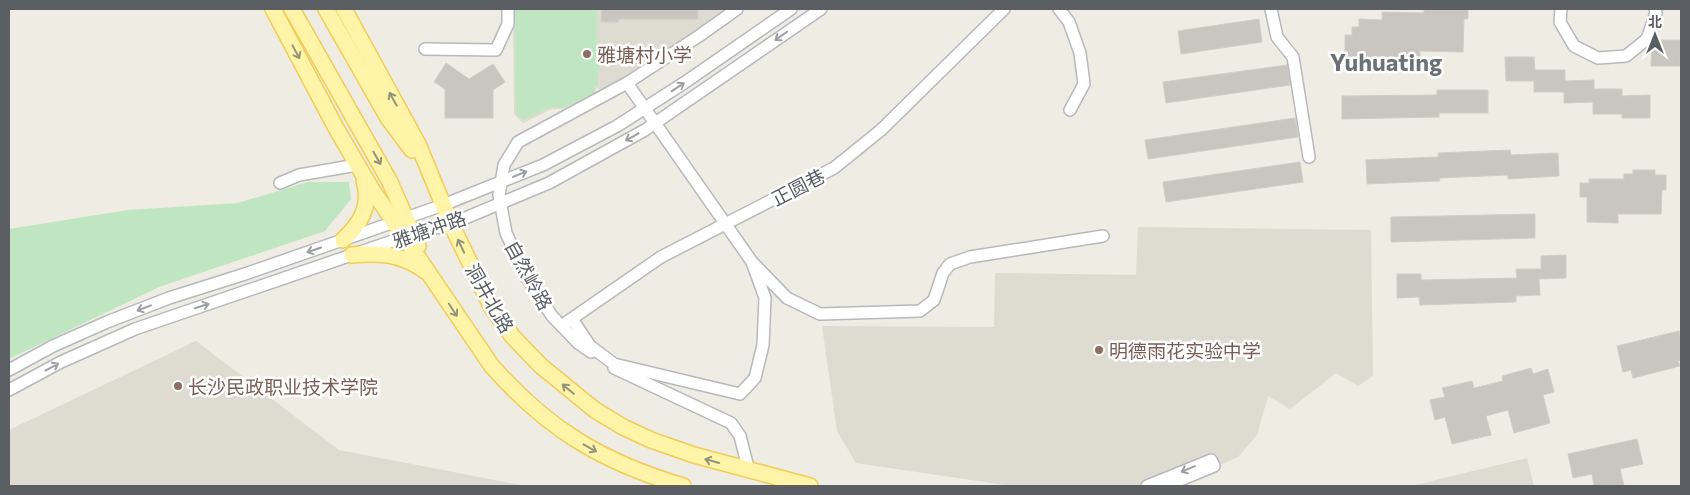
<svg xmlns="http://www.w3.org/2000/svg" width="1690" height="495" font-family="Commissioner,'Noto Sans SC',sans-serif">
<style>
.education{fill:#dedbd1}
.green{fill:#c0e6c1}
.building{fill:#c9c6c0;stroke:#d3cec2}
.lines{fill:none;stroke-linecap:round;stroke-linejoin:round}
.minor-casing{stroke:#b6b9bd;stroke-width:14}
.major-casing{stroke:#f1cd5a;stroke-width:18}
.minor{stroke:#fff;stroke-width:11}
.major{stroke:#fff4a8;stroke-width:15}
.oneway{stroke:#9d9fa2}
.oneway2{stroke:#94937c}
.education-dot{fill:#8d6e63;stroke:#fff;stroke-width:2}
.labels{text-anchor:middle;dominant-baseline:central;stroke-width:5;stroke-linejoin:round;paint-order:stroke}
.education-label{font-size:19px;fill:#785e54;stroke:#fff;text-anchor:start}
.street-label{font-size:19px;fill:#5b5f64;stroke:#fff}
.district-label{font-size:24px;font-weight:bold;fill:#6c7176;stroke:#fff}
</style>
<rect width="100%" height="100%" fill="#eeece3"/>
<g class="education">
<path d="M513 9H729L713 21 601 91 596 87V95L563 109H552L523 123 514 114Z"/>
<path d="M1138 227 1371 230 1373 376 1358 386 1336 373 1290 409 1268 396 1257 435 1238 457 1171 486H1012L856 463 837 431 822 326 994 327 995 273 1136 275Z"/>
<path d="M196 341 339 450 526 486H9V430Z"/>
<path d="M1527 458 1534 486H1411Z"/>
</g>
<g class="green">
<path d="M515 9H597L598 57 603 60 598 71V86L594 85V93L563 108 551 107 523 120 516 114Z"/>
<path d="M308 182H349L351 199 325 231 159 287 9 359V229L128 210 238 203Z"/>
</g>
<g class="building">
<path d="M602 9H698V19H619L618 22H601Z"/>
<path d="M1424 9H1468V19H1464L1463 52 1420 51V58L1345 59V35H1352V27H1359V19L1382 20V12L1424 13Z"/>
<path d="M1259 19 1262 42 1181 54 1178 31Z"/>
<path d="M1655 40H1681L1680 66H1651L1652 45Z"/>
<path d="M1505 57H1534L1535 70H1565V81L1594 80V89H1622V96L1650 95V118H1622V114H1593V102L1564 103V92H1534V81H1506Z"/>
<path d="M446 63 469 79 493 64 505 82 493 90V118H445V89L434 82Z"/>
<path d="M1287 65 1290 85 1166 103 1163 82Z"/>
<path d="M1437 90H1488V113H1439V117L1342 119V96L1437 95Z"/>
<path d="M1295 118 1298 137 1148 159 1145 140Z"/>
<path d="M1510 150 1511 155 1558 153 1559 176 1508 179V175L1439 178 1440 181 1367 184 1366 160 1438 157V153Z"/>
<path d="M1300 162 1303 182 1166 202 1163 182Z"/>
<path d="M1633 170H1655V175H1666V190H1662L1661 214H1618V223L1587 222V197H1580V183H1589V179H1624V174H1633Z"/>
<path d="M1535 214V238L1391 242V217Z"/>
<path d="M1566 255V278L1539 279 1540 295 1516 296V302L1420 305 1419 297 1397 298V274H1421V280L1517 278 1516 269H1541V256Z"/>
<path d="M1679 331 1681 341V360L1678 361 1680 366 1633 378 1631 370 1623 372 1617 346Z"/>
<path d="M1531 368 1533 374 1548 369 1554 392 1543 395 1550 423 1514 433 1508 410 1486 416 1491 435 1452 444 1445 417 1435 420 1430 400 1445 397 1442 388 1472 381 1474 388 1503 381 1502 376Z"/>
<path d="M1637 439 1643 464 1620 469 1624 486H1594L1592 474 1573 478 1568 454Z"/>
</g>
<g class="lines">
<defs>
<g id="minor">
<path d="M1059 9 1069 22 1080 53 1084 84 1070 110"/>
<path d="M1271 9 1277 37 1293 57 1309 157"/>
<path d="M1561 9 1560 22 1574 46 1598 58 1626 56 1647 39 1656 13 1655 9"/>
<path d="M425 49 496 50 508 24V9"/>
<path d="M627 83 752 262"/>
<path d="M280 183 299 175 357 165"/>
<path d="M572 319 590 346 614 364 740 394 755 378 763 345 765 298 752 262 787 298 820 314 920 311 934 300 943 273 950 264 970 257 1103 236"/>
<path d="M567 322 661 257 834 168 881 130 1004 9"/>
<path d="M591 352 578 343 552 316 527 278 506 233 499 195 504 165 518 142 627 83 699 36 737 9"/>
<path d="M614 368 731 423 740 436 749 471"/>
<path d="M9 370 53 346 107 322 169 298 245 274 443 205 543 165 617 126 684 83 791 9"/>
<path d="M9 390 61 362 135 329 413 234 451 224 549 183 645 130 821 9"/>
<path d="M1147 486 1211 460 1214 466 1166 486"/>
</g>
<g id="major">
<path d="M273 9 336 128 371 188 491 365C547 429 602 462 683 486"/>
<path d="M292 9 390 182 418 246"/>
<path d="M326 9 388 118 412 150"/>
<path d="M344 9 418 144 451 224 492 308 513 337 541 366 595 410 623 427 651 440 694 455 810 486"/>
<path d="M343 240C360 224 372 206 364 181"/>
<path d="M352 255C379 252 402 254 425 271"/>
</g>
</defs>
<use href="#minor" class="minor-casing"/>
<use href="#major" class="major-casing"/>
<use href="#minor" class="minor"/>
<use href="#major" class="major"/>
</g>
<defs><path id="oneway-shaft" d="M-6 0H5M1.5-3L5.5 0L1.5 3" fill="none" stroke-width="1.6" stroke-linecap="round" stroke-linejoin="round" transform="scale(1.25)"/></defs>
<g class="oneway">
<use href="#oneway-shaft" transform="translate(781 36) rotate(145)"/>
<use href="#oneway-shaft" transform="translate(678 87) rotate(-33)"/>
<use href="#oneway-shaft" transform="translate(632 137) rotate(151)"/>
<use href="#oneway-shaft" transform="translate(520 174) rotate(-22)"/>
<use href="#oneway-shaft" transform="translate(314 250) rotate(161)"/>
<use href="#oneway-shaft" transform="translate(202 306) rotate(-18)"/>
<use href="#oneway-shaft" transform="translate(144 308) rotate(159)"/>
<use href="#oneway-shaft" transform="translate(52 367) rotate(-28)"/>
<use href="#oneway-shaft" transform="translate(1188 469) rotate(157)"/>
</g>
<g class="oneway2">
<use href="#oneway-shaft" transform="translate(296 52) rotate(62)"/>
<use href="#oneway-shaft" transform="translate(393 99) rotate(-119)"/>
<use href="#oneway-shaft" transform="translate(377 158) rotate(60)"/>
<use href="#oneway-shaft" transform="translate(461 246) rotate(-115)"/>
<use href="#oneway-shaft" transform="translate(453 310) rotate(57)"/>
<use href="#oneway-shaft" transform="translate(568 389) rotate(-140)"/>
<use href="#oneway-shaft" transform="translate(590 448) rotate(29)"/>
<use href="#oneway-shaft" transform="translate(712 461) rotate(-164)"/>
</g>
<g class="education-dot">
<circle cx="587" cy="54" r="5"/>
<circle cx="1099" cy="350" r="5"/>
<circle cx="178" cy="386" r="5"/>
</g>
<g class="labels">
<g class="education-label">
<text x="597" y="54">雅塘村小学</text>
<text x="1109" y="350">明德雨花实验中学</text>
<text x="188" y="386">长沙民政职业技术学院</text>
</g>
<g class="street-label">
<text transform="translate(798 187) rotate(-27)">正圆巷</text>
<text transform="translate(429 229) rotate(-19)">雅塘冲路</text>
<text transform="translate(529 275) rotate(61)">自然岭路</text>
<text transform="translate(490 298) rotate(60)">洞井北路</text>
</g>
<g class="district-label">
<text x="1386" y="61">Yuhuating</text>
</g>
</g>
<rect width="1690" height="495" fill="none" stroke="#5b5f64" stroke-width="20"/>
<g transform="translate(1655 35)" stroke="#ffffff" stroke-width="4" paint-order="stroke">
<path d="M0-4L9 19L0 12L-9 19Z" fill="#5b5f64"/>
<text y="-8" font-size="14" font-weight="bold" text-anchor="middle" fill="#5b5f64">北</text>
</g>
</svg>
